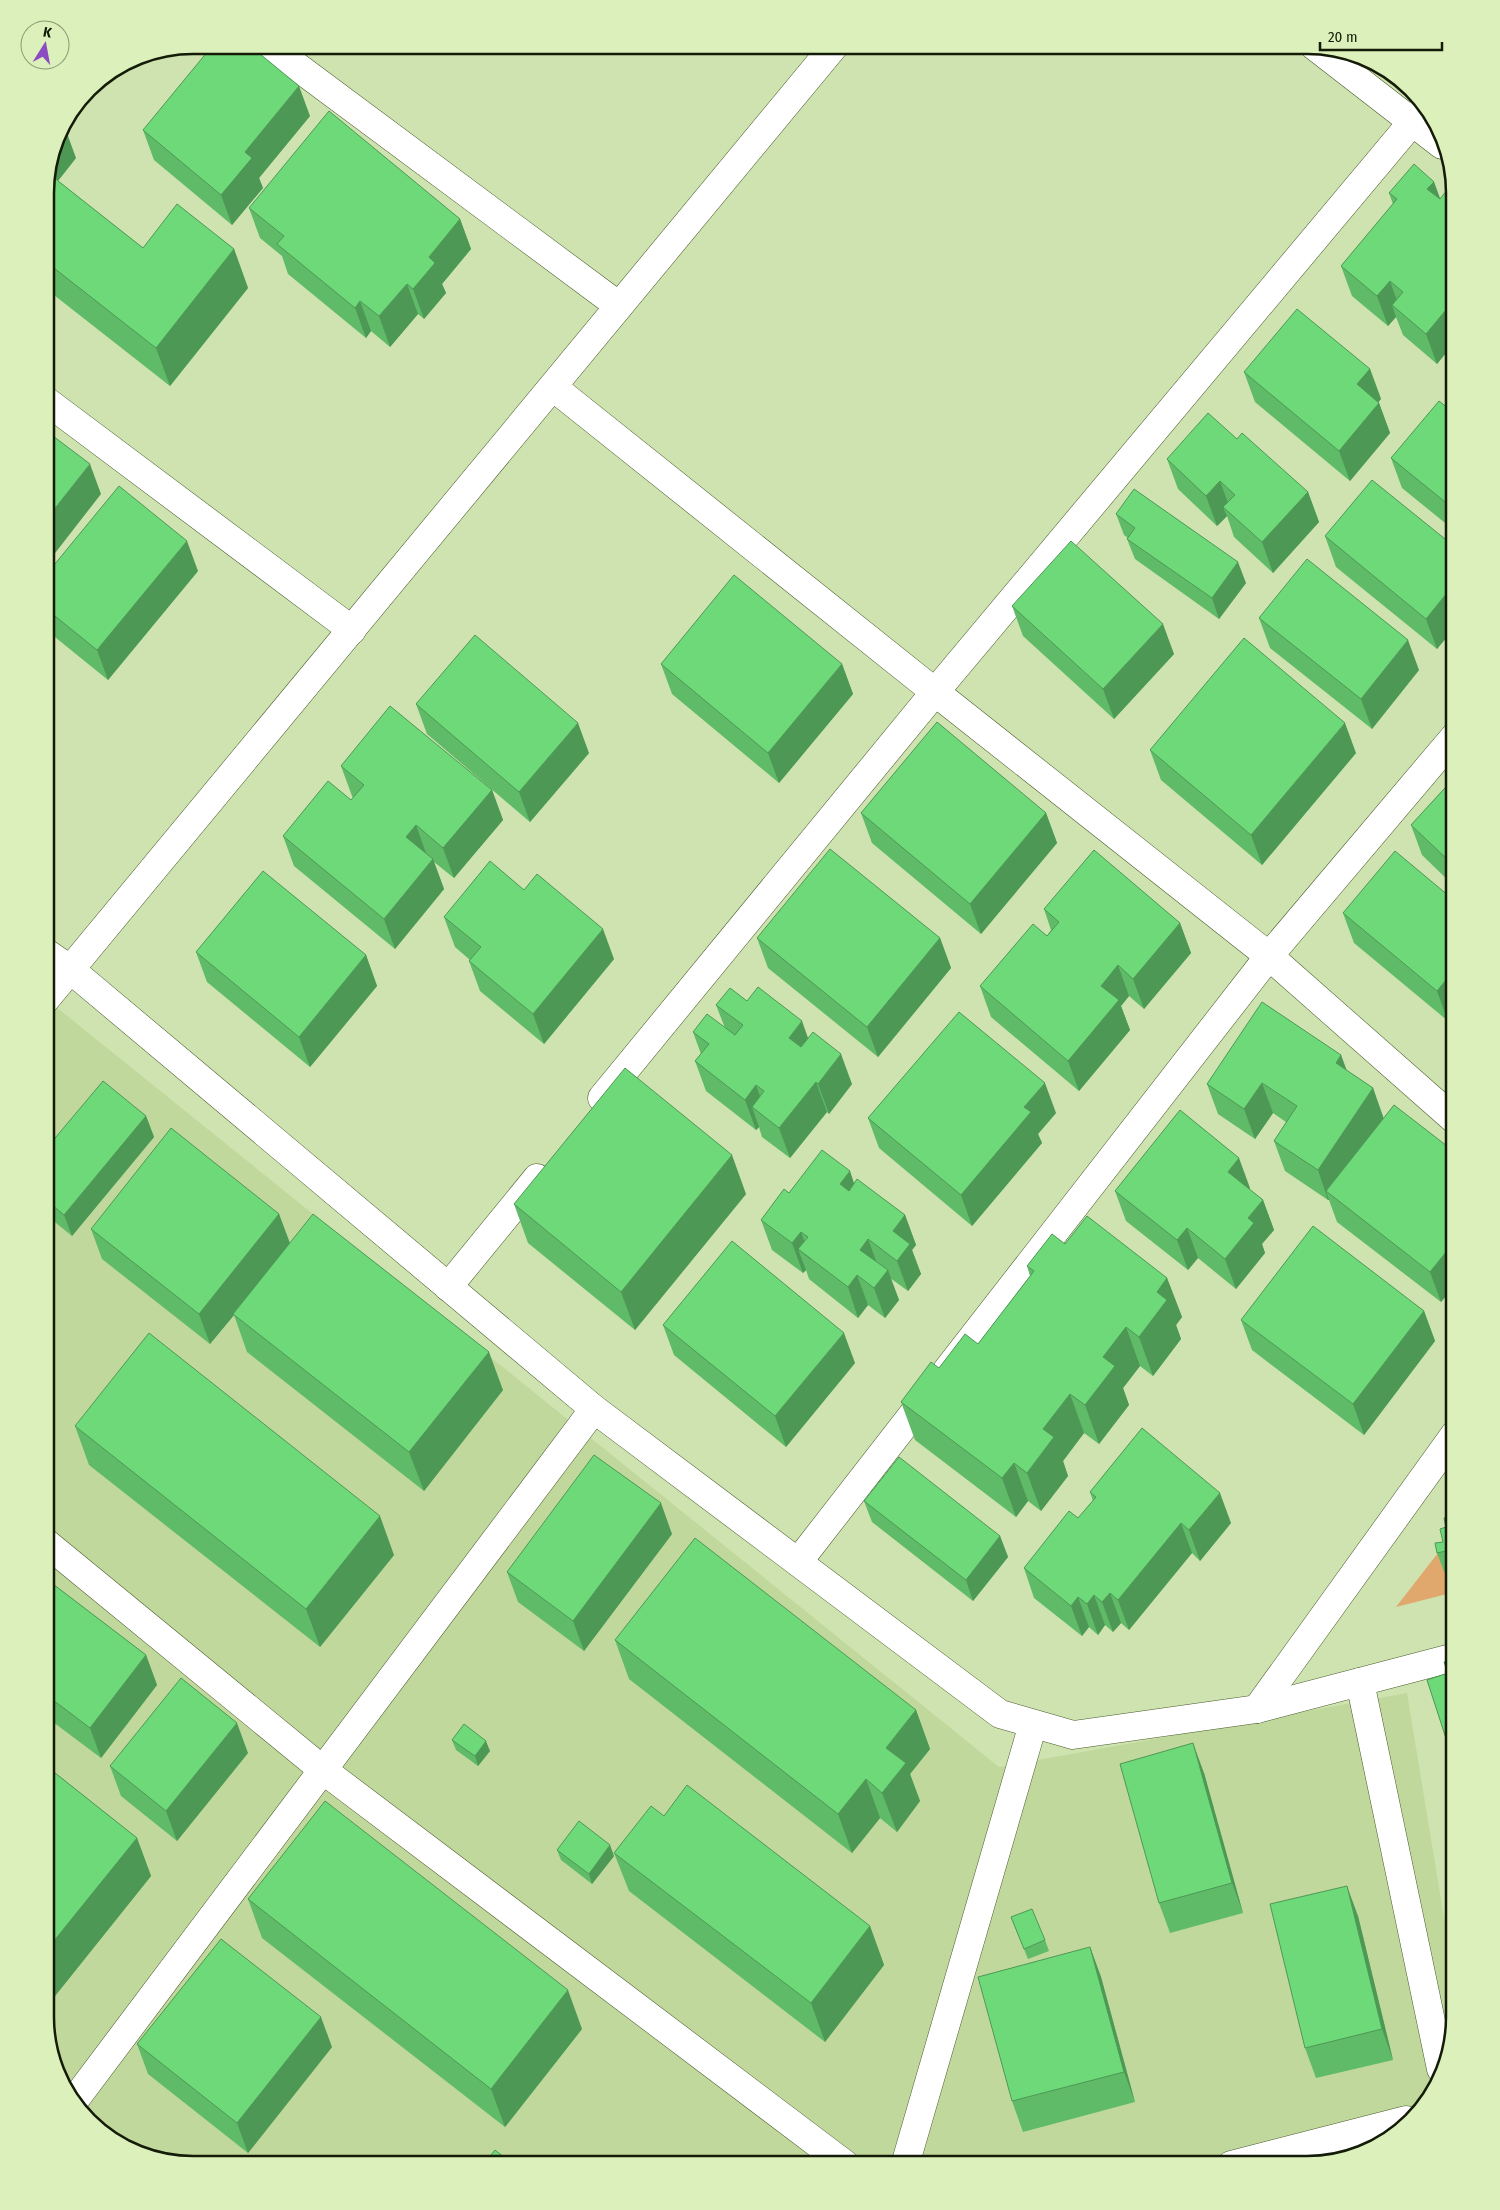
<svg xmlns="http://www.w3.org/2000/svg" width="1500" height="2210" font-family="'Fira Sans Condensed',sans-serif">
<style>
.built{fill:#c1d89d}
.green{fill:#e1a86e}
.lines{fill:none;stroke-linecap:round;stroke-linejoin:round}
.minor-casing{stroke:#495b2c;stroke-width:29}
.minor{stroke:#fff;stroke-width:28}
.wall{fill:#5fbb68}
.shaded-wall{fill:#4d9855}
.building{fill:#6ed979;stroke:#4d9855}
.rim{fill:none;stroke:#141b07;stroke-width:2.5}
</style>
<rect width="100%" height="100%" fill="#cee3af"/>
<path class="built" d="M45 998 999 1767 1407 1693 1455 1985V2017L1435 2091 1381 2145 1307 2165H184L111 2140 65 2091 45 2017Z"/>
<path class="green" d="M1455 1531V1592L1396 1607Z"/>
<g class="lines">
<defs>
<g id="minor">
<path d="M268 45 619 306"/>
<path d="M1313 45 1442 145"/>
<path d="M553 387 935 692 1424 108"/>
<path d="M45 400 352 630"/>
<path d="M45 952 71 970 594 1409 1000 1714 1073 1735 1257 1709 1455 1657"/>
<path d="M45 1000 835 45"/>
<path d="M602 1098 935 692 1269 956 1455 1120"/>
<path d="M448 1287 537 1178"/>
<path d="M45 1542 323 1770 846 2165"/>
<path d="M798 1562 1269 956 1455 736"/>
<path d="M1360 1682 1441 2069"/>
<path d="M1257 1709 1455 1434"/>
<path d="M74 2101 594 1409"/>
<path d="M905 2165 1033 1724"/>
<path d="M1231 2165 1406 2120"/>
</g>
</defs>
<use href="#minor" class="minor-casing"/>
<use href="#minor" class="minor"/>
</g>
<g class="wall">
<path d="M310 116 259 178 263 188 232 225 154 160 143 130Z"/>
<path d="M76 158 58 181 143 248 234 249 248 288 170 386 45 288V184Z"/>
<path d="M1434 182 1440 199 1455 197V342L1437 364 1403 335 1396 317 1388 326 1352 296 1341 266 1393 204 1389 193Z"/>
<path d="M249 208 460 219 471 249 442 284 446 293 424 319 418 314 390 347 371 331 366 338 288 274 282 256 260 238Z"/>
<path d="M1370 369 1381 399 1378 402 1379 403 1390 433 1350 481 1255 402 1244 372Z"/>
<path d="M1455 414V531L1402 488 1391 458Z"/>
<path d="M1237 439 1308 492 1319 522 1273 573 1234 537 1227 516 1217 526 1178 489 1167 459Z"/>
<path d="M1116 514 1246 583 1219 619 1135 559 1127 539 1128 538 1124 535Z"/>
<path d="M1325 536 1455 547V627L1437 649 1336 567Z"/>
<path d="M198 571 108 680 45 629V576Z"/>
<path d="M1012 606 1174 654 1114 719 1023 636Z"/>
<path d="M1259 618 1419 670 1372 729 1270 648Z"/>
<path d="M661 664H842L853 694 779 783 672 694Z"/>
<path d="M416 704 589 753 530 822 427 734Z"/>
<path d="M1150 750 1356 753 1262 865 1161 780Z"/>
<path d="M341 766 492 790 503 820 454 878 434 862 444 889 395 949 294 866 283 836 351 800 353 798 352 796Z"/>
<path d="M1455 777V887L1422 855 1411 825Z"/>
<path d="M861 813H1046L1057 843 981 934 872 843Z"/>
<path d="M524 890 614 959 544 1044 480 991 469 961 470 960 455 947 444 917Z"/>
<path d="M1455 901V1012L1448 1021 1354 943 1343 913Z"/>
<path d="M1044 909 1180 923 1191 953 1144 1009 1129 996 1121 1006 1130 1030 1079 1091 991 1017 980 986 1047 936 1051 930Z"/>
<path d="M757 938H940L951 968 878 1057 768 968Z"/>
<path d="M196 952 366 955 377 986 310 1067 207 982Z"/>
<path d="M747 1001 808 1038 852 1084 829 1114 827 1112 790 1158 762 1137 759 1127 756 1130 706 1091 695 1061 701 1054 693 1032 725 1028 716 1005Z"/>
<path d="M1341 1055 1347 1071 1373 1088 1383 1118 1447 1146 1455 1139V1285L1441 1302 1337 1222 1329 1200H1328L1285 1171 1274 1141 1286 1122 1273 1113 1255 1139 1218 1114 1207 1084Z"/>
<path d="M1056 1113 1038 1134 1042 1143 972 1226 879 1148 868 1118Z"/>
<path d="M146 1116 154 1137 72 1236 45 1214V1150Z"/>
<path d="M854 1184 905 1215 916 1245 912 1250 921 1274 908 1291 890 1278 899 1300 885 1318 868 1305 858 1318 809 1279 806 1270 803 1273 772 1250 761 1220 789 1193Z"/>
<path d="M1250 1188 1249 1189 1263 1200 1274 1230 1262 1244 1265 1253 1236 1289 1198 1258 1188 1270 1126 1221 1115 1191Z"/>
<path d="M746 1194 635 1330 528 1243 514 1204Z"/>
<path d="M279 1214 290 1243 503 1390 424 1491 247 1352 234 1315 210 1344 102 1259 91 1229Z"/>
<path d="M1065 1244 1167 1278 1182 1317 1176 1325 1181 1339 1153 1376 1140 1366 1123 1388 1129 1405 1099 1444 1084 1433 1063 1461 1068 1476 1041 1511 1028 1501 1016 1517 915 1440 901 1402 939 1368 978 1344 1030 1276 1027 1266Z"/>
<path d="M1424 1311 1435 1341 1364 1435 1252 1350 1241 1320Z"/>
<path d="M663 1325 855 1363 786 1447 674 1355Z"/>
<path d="M75 1426 394 1555 320 1647 89 1465Z"/>
<path d="M1090 1492 1231 1523 1200 1561 1192 1553 1129 1630 1121 1623 1113 1632 1105 1625 1098 1635 1089 1627 1082 1636 1034 1598 1024 1568 1078 1518 1093 1501Z"/>
<path d="M864 1501 1000 1536 1008 1557 973 1601 872 1522Z"/>
<path d="M1455 1516V1572L1445 1574 1437 1553 1443 1542 1446 1527Z"/>
<path d="M672 1534 584 1651 518 1602 507 1572Z"/>
<path d="M45 1578 146 1655 157 1685 101 1758 45 1716Z"/>
<path d="M615 1640 916 1710 930 1749 910 1774 920 1801 897 1832 880 1818 852 1853 629 1679Z"/>
<path d="M452 1740 490 1751 478 1766 456 1750Z"/>
<path d="M248 1753 177 1841 121 1796 110 1766Z"/>
<path d="M45 1765 137 1838 151 1876 51 2001 45 1996Z"/>
<path d="M1204 1773 1243 1913 1170 1933 1159 1903Z"/>
<path d="M557 1850 614 1856 592 1884 561 1860Z"/>
<path d="M614 1853 870 1926 884 1965 825 2042 629 1891Z"/>
<path d="M248 1899 582 2029 505 2127 262 1938Z"/>
<path d="M1358 1916 1393 2060 1316 2078 1305 2048Z"/>
<path d="M1011 1917 1045 1940 1049 1951 1028 1959Z"/>
<path d="M1090 1947 1101 1977 1135 2102 1023 2132 1012 2101Z"/>
<path d="M137 2044 332 2047 248 2153 148 2074Z"/>
</g>
<g class="shaded-wall">
<path d="M299 86 310 116 259 178 263 188 232 225 221 195 245 152Z"/>
<path d="M64 125 76 158 45 197V184L56 136Z"/>
<path d="M1434 182 1445 212 1427 189Z"/>
<path d="M460 219 471 249 442 284 446 293 424 319 413 289 429 257Z"/>
<path d="M234 249 248 288 170 386 156 348Z"/>
<path d="M1390 281 1401 312 1392 305 1396 317 1388 326 1377 296Z"/>
<path d="M407 284 418 314 390 347 379 316Z"/>
<path d="M1455 299V342L1437 364 1426 334Z"/>
<path d="M360 301 371 331 366 338 355 308Z"/>
<path d="M1370 369 1381 399 1368 414 1357 384Z"/>
<path d="M1379 403 1390 433 1350 481 1339 451Z"/>
<path d="M90 464 101 494 45 566V521Z"/>
<path d="M1220 481 1231 511 1223 507 1227 516 1217 526 1206 496Z"/>
<path d="M1308 492 1319 522 1273 573 1262 542Z"/>
<path d="M187 541 198 571 108 680 97 650Z"/>
<path d="M1238 562 1246 583 1219 619 1212 598Z"/>
<path d="M1455 583V627L1437 649 1426 619Z"/>
<path d="M1163 624 1174 654 1114 719 1103 689Z"/>
<path d="M1408 640 1419 670 1372 729 1361 699Z"/>
<path d="M842 664 853 694 779 783 768 753Z"/>
<path d="M578 723 589 753 530 822 519 792Z"/>
<path d="M1345 723 1356 753 1262 865 1251 835Z"/>
<path d="M492 790 503 820 454 878 443 848Z"/>
<path d="M1046 813 1057 843 981 934 970 904Z"/>
<path d="M416 825 427 856 406 837Z"/>
<path d="M1452 855 1455 863V880L1448 860Z"/>
<path d="M433 859 444 889 395 949 384 919Z"/>
<path d="M1180 923 1191 953 1144 1009 1133 979Z"/>
<path d="M603 929 614 959 544 1044 533 1014Z"/>
<path d="M940 938 951 968 878 1057 867 1027Z"/>
<path d="M366 955 377 986 310 1067 299 1037Z"/>
<path d="M1118 965 1129 996 1121 1006 1130 1030 1079 1091 1068 1061 1101 986Z"/>
<path d="M1455 969V1012L1448 1021 1437 991Z"/>
<path d="M802 1021 813 1052 800 1068 789 1038Z"/>
<path d="M841 1054 852 1084 829 1114 818 1084Z"/>
<path d="M1341 1055 1352 1086 1336 1063Z"/>
<path d="M816 1082 827 1112 790 1158 779 1128Z"/>
<path d="M1045 1083 1056 1113 1038 1134 1042 1143 972 1226 961 1195 1024 1107Z"/>
<path d="M1262 1083 1273 1113 1255 1139 1244 1109Z"/>
<path d="M756 1085 767 1116 752 1107 759 1127 756 1130 745 1100Z"/>
<path d="M1373 1088 1384 1119 1326 1191 1329 1200H1328L1318 1170Z"/>
<path d="M146 1116 154 1137 72 1236 64 1215Z"/>
<path d="M732 1155 746 1194 635 1330 621 1292Z"/>
<path d="M1239 1158 1250 1188 1239 1202 1228 1172Z"/>
<path d="M850 1171 860 1201 840 1184Z"/>
<path d="M1263 1200 1274 1230 1262 1244 1265 1253 1236 1289 1225 1259 1248 1218Z"/>
<path d="M279 1214 290 1244 233 1314 234 1315 210 1344 199 1314Z"/>
<path d="M905 1215 916 1245 912 1250 921 1274 908 1291 897 1261 893 1231Z"/>
<path d="M1187 1228 1198 1258 1188 1270 1177 1240Z"/>
<path d="M801 1232 811 1260 798 1249 806 1270 803 1273 792 1243Z"/>
<path d="M868 1239 879 1269 860 1250Z"/>
<path d="M1455 1241V1285L1441 1302 1430 1272Z"/>
<path d="M888 1270 899 1300 885 1318 874 1288Z"/>
<path d="M857 1275 868 1305 858 1318 848 1287Z"/>
<path d="M1167 1278 1182 1317 1176 1325 1181 1339 1153 1376 1139 1337 1157 1292Z"/>
<path d="M1424 1311 1435 1341 1364 1435 1353 1404Z"/>
<path d="M1126 1327 1140 1366 1123 1388 1129 1405 1099 1444 1085 1405 1103 1357Z"/>
<path d="M844 1333 855 1363 786 1447 775 1416Z"/>
<path d="M489 1352 503 1390 424 1491 409 1452Z"/>
<path d="M1070 1394 1084 1433 1063 1461 1068 1476 1041 1511 1027 1473 1043 1429Z"/>
<path d="M1014 1463 1028 1501 1016 1517 1002 1478Z"/>
<path d="M1220 1493 1231 1523 1200 1561 1189 1530Z"/>
<path d="M661 1503 672 1534 584 1651 573 1621Z"/>
<path d="M380 1516 394 1555 320 1647 306 1609Z"/>
<path d="M1181 1523 1192 1553 1129 1630 1118 1600Z"/>
<path d="M1000 1536 1008 1557 973 1601 966 1580Z"/>
<path d="M1110 1593 1121 1623 1113 1632 1102 1602Z"/>
<path d="M1094 1595 1105 1625 1098 1635 1087 1604Z"/>
<path d="M1078 1597 1089 1627 1082 1636 1071 1606Z"/>
<path d="M146 1655 157 1685 101 1758 90 1728Z"/>
<path d="M916 1710 930 1749 910 1774 920 1801 897 1832 882 1793 886 1748Z"/>
<path d="M237 1723 248 1753 177 1841 166 1811Z"/>
<path d="M486 1741 490 1751 478 1766 475 1756Z"/>
<path d="M1193 1743 1204 1773 1243 1913 1232 1883Z"/>
<path d="M866 1779 880 1818 852 1853 838 1814Z"/>
<path d="M137 1838 151 1876 51 2001 45 1984V1952Z"/>
<path d="M610 1845 614 1856 592 1884 589 1874Z"/>
<path d="M1347 1886 1358 1916 1393 2060 1382 2029Z"/>
<path d="M870 1926 884 1965 825 2042 811 2003Z"/>
<path d="M1090 1947 1101 1977 1135 2102 1124 2072Z"/>
<path d="M568 1990 582 2029 505 2127 491 2089Z"/>
<path d="M321 2017 332 2047 248 2153 237 2123Z"/>
</g>
<g class="building">
<path d="M213 45H249L299 86 245 152 252 158 221 195 143 130Z"/>
<path d="M329 111 460 219 429 257 435 263 413 289 407 284 379 316 360 301 355 308 277 244 284 236 249 208Z"/>
<path d="M1414 164 1434 182 1427 189 1440 199 1447 190 1455 197V299L1426 334 1392 305 1403 292 1390 281 1377 296 1341 266 1397 199 1389 193Z"/>
<path d="M48 173 143 248 177 204 234 249 156 348 45 261V184Z"/>
<path d="M1297 309 1370 369 1357 384 1379 403 1339 451 1244 372Z"/>
<path d="M1439 401 1455 414V510L1391 458Z"/>
<path d="M1208 413 1237 439 1242 433 1308 492 1262 542 1223 507 1235 495 1220 481 1206 496 1167 459Z"/>
<path d="M45 430 90 464 45 521Z"/>
<path d="M1372 480 1455 547V583L1426 619 1325 536Z"/>
<path d="M119 486 187 541 97 650 45 608V576Z"/>
<path d="M1134 489 1238 562 1212 598 1127 539 1135 528 1116 514Z"/>
<path d="M1071 541 1163 624 1103 689 1012 606Z"/>
<path d="M1307 559 1408 640 1361 699 1259 618Z"/>
<path d="M734 575 842 664 768 753 661 664Z"/>
<path d="M475 635 578 723 519 792 416 704Z"/>
<path d="M1244 638 1345 723 1251 835 1150 750Z"/>
<path d="M390 706 492 790 443 848 416 825 406 837 433 859 384 919 283 836 328 781 351 800 364 785 341 766Z"/>
<path d="M937 722 1046 813 970 904 861 813Z"/>
<path d="M1455 777V858L1452 855 1448 860 1411 825Z"/>
<path d="M830 849 940 938 867 1027 757 938Z"/>
<path d="M1094 850 1180 923 1133 979 1118 965 1101 986 1119 1000 1068 1061 980 986 1033 924 1047 936 1059 922 1044 909Z"/>
<path d="M1395 851 1455 901V969L1437 991 1343 913Z"/>
<path d="M490 861 524 890 537 874 603 929 533 1014 469 961 481 947 444 917Z"/>
<path d="M263 871 366 955 299 1037 196 952Z"/>
<path d="M758 987 802 1021 789 1038 801 1047 813 1032 841 1054 818 1084 816 1082 779 1128 752 1107 764 1091 756 1085 745 1100 695 1061 709 1044 693 1032 707 1014 735 1035 743 1025 716 1005 730 988 747 1001Z"/>
<path d="M1262 1002 1341 1055 1336 1063 1373 1088 1318 1170 1274 1141 1297 1106 1262 1083 1244 1109 1207 1084Z"/>
<path d="M959 1012 1045 1083 1024 1107 1031 1112 961 1195 868 1118Z"/>
<path d="M625 1068 732 1155 621 1292 514 1204Z"/>
<path d="M103 1081 146 1116 64 1215 45 1199V1150Z"/>
<path d="M1394 1105 1447 1146 1454 1138 1455 1139V1241L1430 1272 1326 1191Z"/>
<path d="M1180 1110 1239 1158 1228 1172 1263 1200 1248 1218 1254 1223 1225 1259 1187 1228 1177 1240 1115 1191Z"/>
<path d="M171 1128 279 1214 199 1314 91 1229Z"/>
<path d="M822 1150 850 1171 840 1184 849 1191 857 1179 905 1215 893 1231 910 1244 897 1261 868 1239 860 1250 888 1270 874 1288 857 1275 848 1287 798 1249 808 1237 801 1232 792 1243 761 1220 784 1189 789 1193Z"/>
<path d="M313 1214 489 1352 409 1452 233 1314Z"/>
<path d="M1087 1216 1167 1278 1157 1292 1167 1300 1139 1337 1126 1327 1103 1357 1115 1366 1085 1405 1070 1394 1043 1429 1054 1437 1027 1473 1014 1463 1002 1478 901 1402 931 1362 939 1368 965 1334 978 1344 1034 1271 1027 1266 1052 1234 1065 1244Z"/>
<path d="M1313 1226 1424 1311 1353 1404 1241 1320Z"/>
<path d="M732 1241 844 1333 775 1416 663 1325Z"/>
<path d="M149 1333 380 1516 306 1609 75 1426Z"/>
<path d="M1142 1428 1220 1493 1189 1530 1181 1523 1118 1600 1110 1593 1102 1602 1094 1595 1087 1604 1078 1597 1071 1606 1024 1568 1069 1511 1078 1518 1096 1497 1090 1492Z"/>
<path d="M594 1455 661 1503 573 1621 507 1572Z"/>
<path d="M899 1457 1000 1536 966 1580 864 1501Z"/>
<path d="M1455 1516V1549L1437 1553 1435 1543 1443 1542 1440 1529 1446 1527 1444 1518Z"/>
<path d="M695 1538 916 1710 886 1748 906 1763 882 1793 866 1779 838 1814 615 1640Z"/>
<path d="M45 1578 146 1655 90 1728 45 1694Z"/>
<path d="M1455 1658V1766L1427 1680 1448 1673 1444 1662Z"/>
<path d="M181 1678 237 1723 166 1811 110 1766Z"/>
<path d="M464 1724 486 1741 475 1756 452 1740Z"/>
<path d="M1193 1743 1232 1883 1159 1903 1120 1764Z"/>
<path d="M45 1765 137 1838 45 1952Z"/>
<path d="M687 1785 870 1926 811 2003 614 1853 651 1806 664 1816Z"/>
<path d="M325 1801 568 1990 491 2089 248 1899Z"/>
<path d="M579 1821 610 1845 589 1874 557 1850Z"/>
<path d="M1347 1886 1382 2029 1305 2048 1270 1904Z"/>
<path d="M1032 1909 1045 1940 1024 1949 1011 1917Z"/>
<path d="M221 1939 321 2017 237 2123 137 2044Z"/>
<path d="M1090 1947 1124 2072 1012 2101 978 1977Z"/>
<path d="M495 2150 514 2165H483Z"/>
</g>
<path d="M0 0H1500V2210H0ZM193 54H1307A139 139 0 0 1 1446 193V2017A139 139 0 0 1 1307 2156H193A139 139 0 0 1 54 2017V193A139 139 0 0 1 193 54Z" fill="#dbf0bb" fill-rule="evenodd"/>
<path class="rim" d="M193 54H1307A139 139 0 0 1 1446 193V2017A139 139 0 0 1 1307 2156H193A139 139 0 0 1 54 2017V193A139 139 0 0 1 193 54Z"/>
<g transform="translate(45 45) rotate(11)"><circle r="24" fill="#dbf0bb" stroke="#8b9b73"/>
<path d="M0-4L9 19L0 12L-9 19Z" fill="#8b4cc2"/>
<text y="-8" font-size="14" font-weight="bold" text-anchor="middle" fill="#141b07">K</text>
</g>
<path d="M1320 42v8h122v-8" fill="none" stroke="#141b07" stroke-width="2.5"/>
<text x="1328" y="42" font-size="15" fill="#141b07" stroke="#dbf0bb" stroke-width="4" paint-order="stroke">20 m</text>
</svg>
